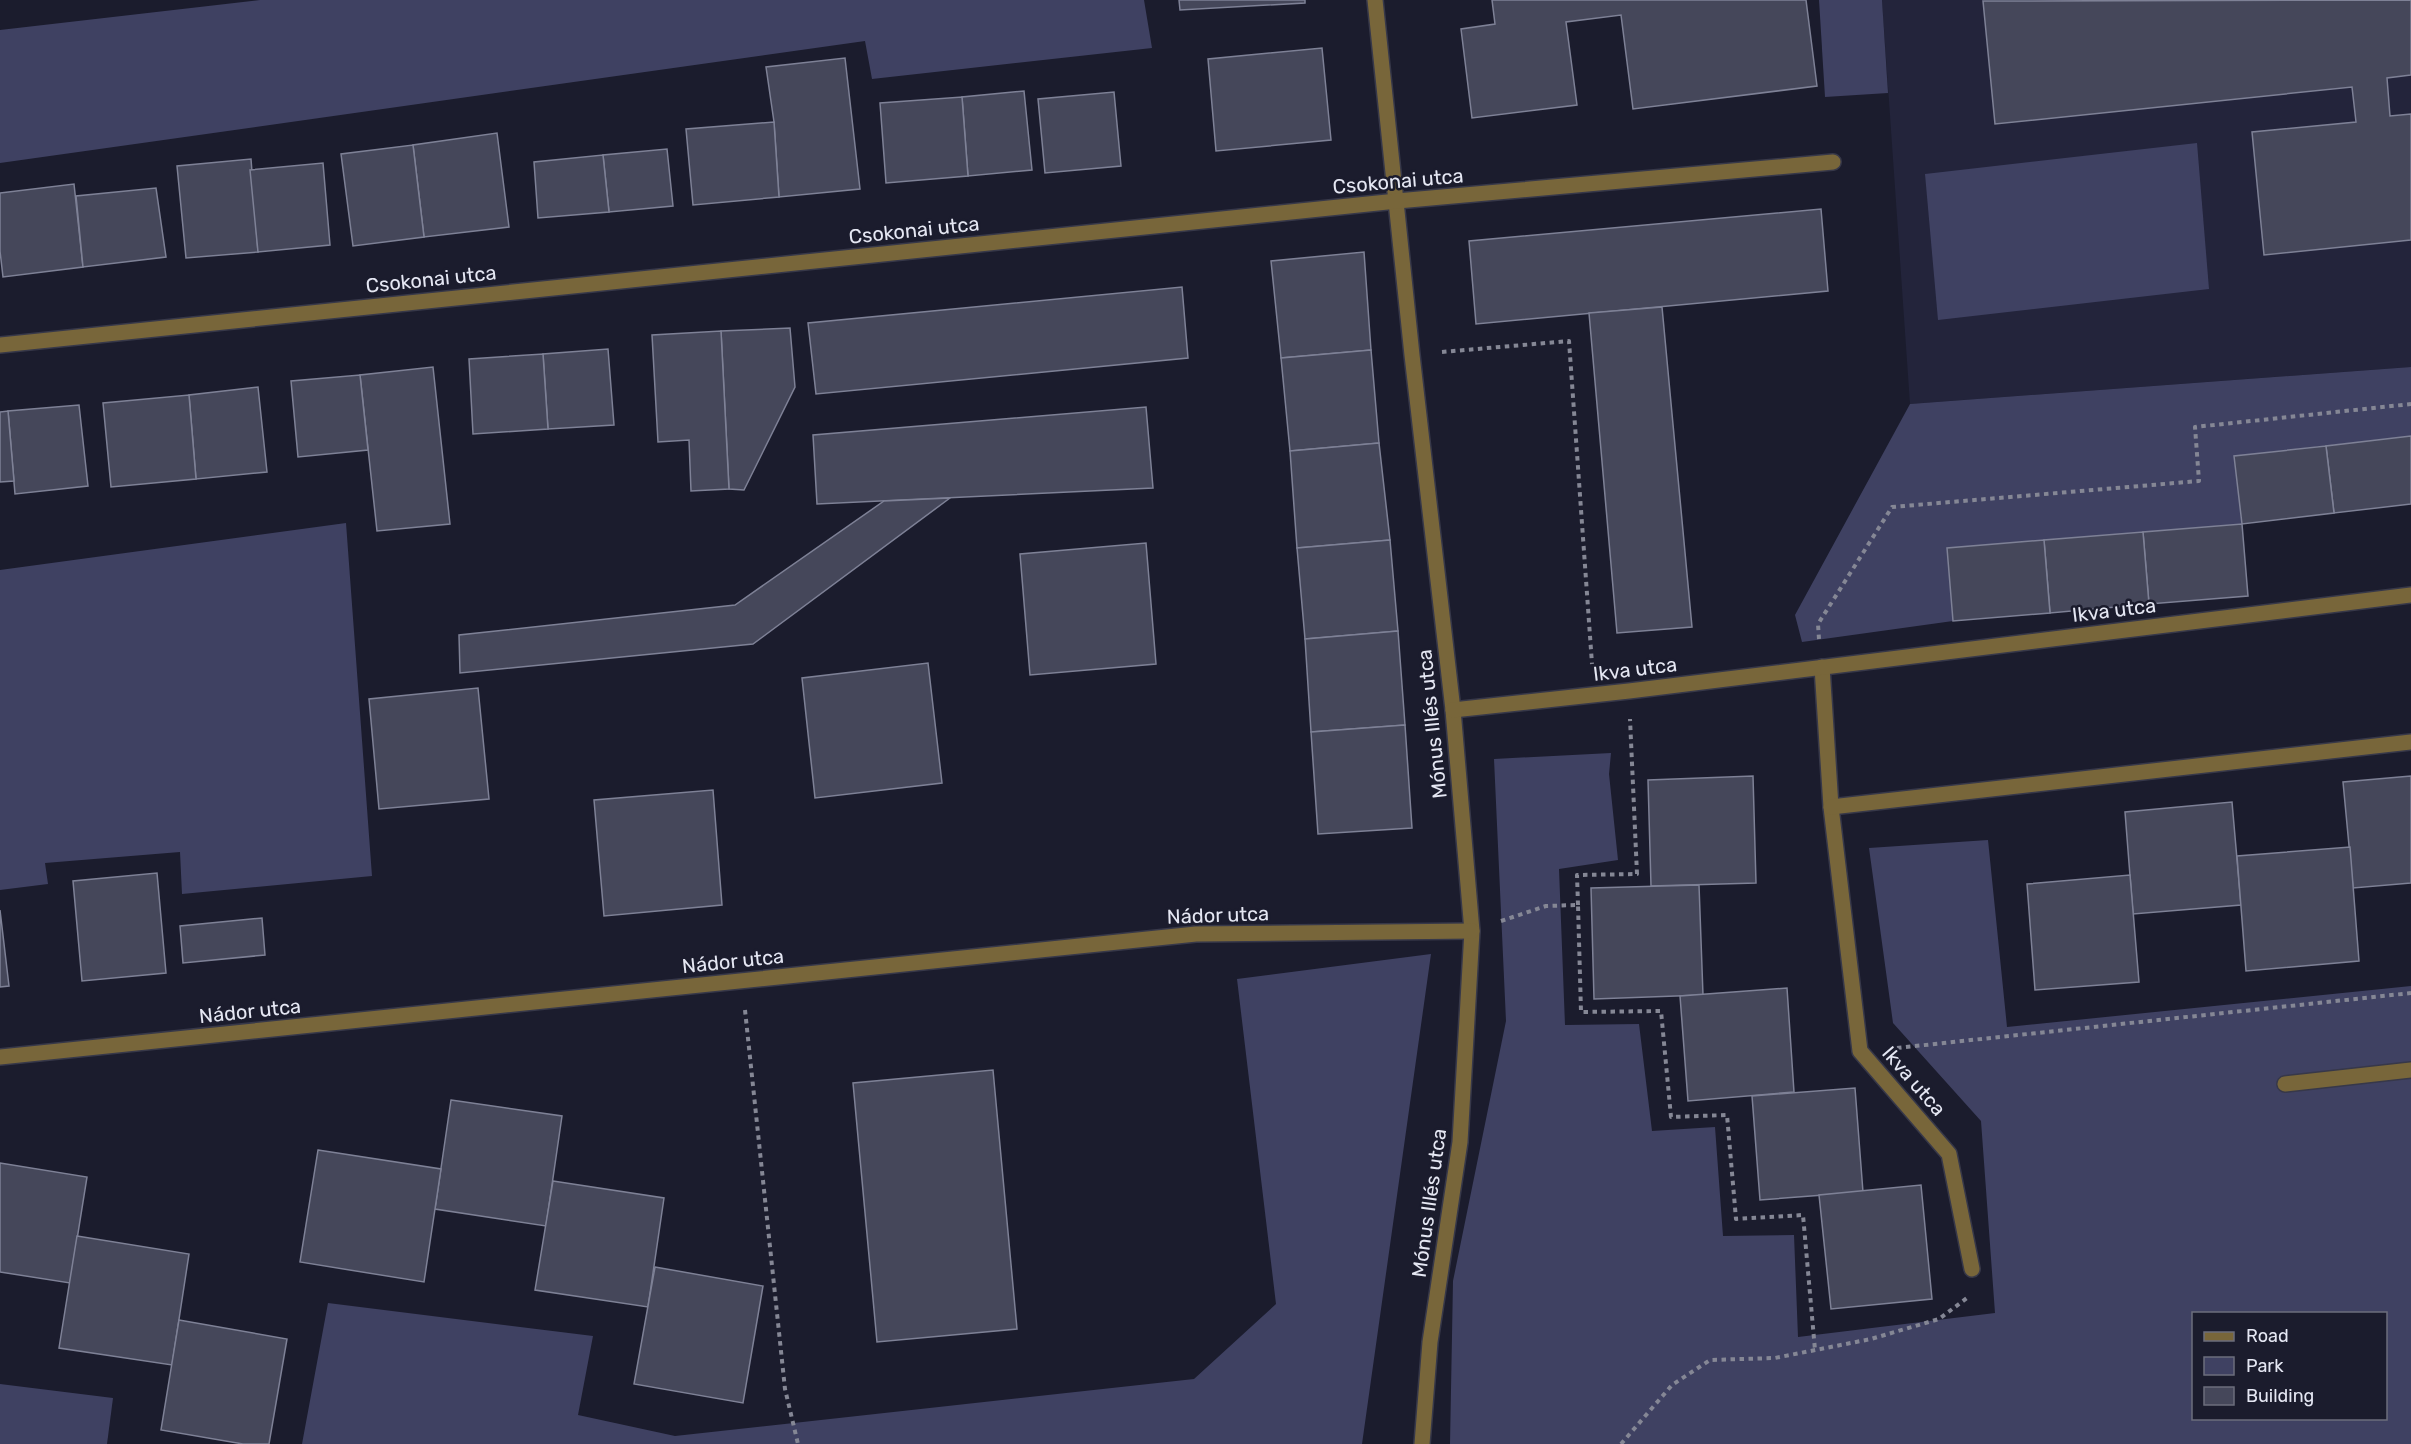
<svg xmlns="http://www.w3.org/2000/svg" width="2411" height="1444" font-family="Rubik,sans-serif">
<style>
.built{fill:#23243b}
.green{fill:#3f4162;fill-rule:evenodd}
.building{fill:#45475a;stroke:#7e8196;stroke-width:1.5}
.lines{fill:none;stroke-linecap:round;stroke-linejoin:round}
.minor-casing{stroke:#373849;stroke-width:18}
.path{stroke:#858795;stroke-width:4;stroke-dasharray:4.5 4.5;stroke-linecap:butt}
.minor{stroke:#78663a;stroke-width:15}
.labels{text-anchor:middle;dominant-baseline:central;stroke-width:5;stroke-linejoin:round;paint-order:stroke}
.street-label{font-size:20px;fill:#e5e7f3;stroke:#1b1c2d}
</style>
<rect width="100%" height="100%" fill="#1b1c2d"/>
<path class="built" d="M1882 0H2411V367L1910 404Z"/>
<g class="green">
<path d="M260 0H1144L1152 48 872 79 865 41 0 163V30Z"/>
<path d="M1819 0H1882L1888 93 1825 97Z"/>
<path d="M2197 143 2209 289 1938 320 1925 174Z"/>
<path d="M2411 367V436L2235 456 2242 524 1948 548 1953 621 1802 642 1795 615 1910 404Z"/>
<path d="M346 523 372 876 182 894 180 852 45 863 48 884 0 890V570Z"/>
<path d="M1611 753 1609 774 1618 860 1559 869 1565 1025 1639 1024 1652 1131 1715 1127 1723 1236 1794 1235 1798 1337 1995 1313 1981 1121 1893 1023 1869 848 1988 840 2007 1027 2411 986V1444H1450L1453 1281 1506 1021 1494 759ZM2194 1314H2386V1418H2194Z"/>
<path d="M1431 954 1362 1444H302L328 1303 593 1336 578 1415 675 1436 1194 1379 1276 1304 1237 979Z"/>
<path d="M0 1384 113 1398 107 1444H0Z"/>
</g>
<g class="building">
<path d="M1179 0H1305V3L1180 10Z"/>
<path d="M1492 0H1806L1817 86 1633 109 1621 15 1566 22 1577 105 1472 118 1461 29 1495 24Z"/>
<path d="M2411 0V75L2387 78 2390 116 2411 114V240L2264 255 2252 132 2356 122 2352 87 1995 124 1983 1Z"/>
<path d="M1322 48 1331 140 1216 151 1208 59Z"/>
<path d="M845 58 860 189 779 197 774 122 766 67Z"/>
<path d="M1024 91 1032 170 968 176 962 97Z"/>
<path d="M1114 92 1121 166 1045 173 1038 99Z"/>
<path d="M962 97 968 176 886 183 880 103Z"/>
<path d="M774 122 779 197 693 205 686 129Z"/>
<path d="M497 133 509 227 424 237 413 145Z"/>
<path d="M413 145 424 237 353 246 341 154Z"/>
<path d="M667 149 673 206 609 212 603 155Z"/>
<path d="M603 155 609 212 538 218 534 162Z"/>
<path d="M251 159 258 252 186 258 177 166Z"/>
<path d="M323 163 330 245 258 252 250 170Z"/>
<path d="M74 184 83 267 3 277 0 251V193Z"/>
<path d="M156 188 166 257 83 267 76 196Z"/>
<path d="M1821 209 1828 291 1476 324 1469 241Z"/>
<path d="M1364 252 1371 350 1281 358 1271 261Z"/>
<path d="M1182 287 1188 358 816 394 808 323Z"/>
<path d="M1662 307 1692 627 1617 633 1589 313Z"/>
<path d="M790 328 795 387 744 490 729 489 721 331Z"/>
<path d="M721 331 729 489 691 491 689 440 658 442 652 335Z"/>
<path d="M608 349 614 425 548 429 543 354Z"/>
<path d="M1371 350 1379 443 1290 451 1281 358Z"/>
<path d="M543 354 548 429 473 434 469 359Z"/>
<path d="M433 367 450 524 377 531 360 375Z"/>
<path d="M360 375 368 450 298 457 291 381Z"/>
<path d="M258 387 267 472 196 479 189 395Z"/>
<path d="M189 395 196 479 111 487 103 403Z"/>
<path d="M79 405 88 486 15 494 8 411Z"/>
<path d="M1146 407 1153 488 817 504 813 435Z"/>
<path d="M8 411 14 481 0 482V412Z"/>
<path d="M2411 436V504L2334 513 2326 446Z"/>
<path d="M1379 443 1390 540 1297 548 1290 451Z"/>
<path d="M2326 446 2334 513 2242 524 2234 456Z"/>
<path d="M950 498 753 644 460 673 459 635 735 605 884 501Z"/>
<path d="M2242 524 2248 596 2149 604 2143 532Z"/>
<path d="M2143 532 2149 604 2050 613 2044 540Z"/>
<path d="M1390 540 1398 631 1305 639 1297 548Z"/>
<path d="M2044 540 2050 613 1953 621 1947 548Z"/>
<path d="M1146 543 1156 664 1030 675 1020 554Z"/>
<path d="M1398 631 1405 725 1311 732 1305 639Z"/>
<path d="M928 663 942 783 815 798 802 678Z"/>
<path d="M478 688 489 799 379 809 369 699Z"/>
<path d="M1405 725 1412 828 1318 834 1311 732Z"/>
<path d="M1753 776 1756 883 1651 886 1648 780Z"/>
<path d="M2411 776V883L2353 888 2343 782Z"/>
<path d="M713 790 722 905 604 916 594 800Z"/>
<path d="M2232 802 2241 905 2133 914 2125 812Z"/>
<path d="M2350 847 2359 961 2246 971 2237 856Z"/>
<path d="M157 873 166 973 82 981 73 881Z"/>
<path d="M2130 875 2139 982 2035 990 2027 884Z"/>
<path d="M1699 885 1703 995 1594 999 1591 888Z"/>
<path d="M0 910 9 986 0 987Z"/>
<path d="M262 918 265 955 183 963 180 926Z"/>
<path d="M1787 988 1794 1092 1688 1101 1680 996Z"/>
<path d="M993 1070 1017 1329 877 1342 853 1083Z"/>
<path d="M1855 1088 1863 1192 1760 1200 1752 1096Z"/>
<path d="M451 1100 562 1116 546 1226 435 1209Z"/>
<path d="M318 1150 441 1169 424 1282 300 1262Z"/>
<path d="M0 1163 87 1177 70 1283 0 1272Z"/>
<path d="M553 1181 664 1198 648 1307 535 1290Z"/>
<path d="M1921 1185 1932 1299 1831 1309 1819 1195Z"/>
<path d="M77 1236 189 1254 172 1365 59 1348Z"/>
<path d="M655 1267 763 1286 743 1403 634 1384Z"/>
<path d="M179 1320 287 1339 269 1444H243L161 1430Z"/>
</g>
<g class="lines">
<defs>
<g id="minor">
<path d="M1375 0 1412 355 1453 710 1472 931 1460 1142 1430 1342 1422 1444"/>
<path d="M0 345 1397 201 1833 162"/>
<path d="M1822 667 1831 807 1860 1051 1949 1154 1972 1269"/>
<path d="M1453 710 1629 691 2411 595"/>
<path d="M1831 807 2411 742"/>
<path d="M0 1057 1196 934 1472 931"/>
<path d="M2285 1084 2411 1070"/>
</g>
</defs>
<use href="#minor" class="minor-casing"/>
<g class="path">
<path d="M1442 352 1569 341 1592 664"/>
<path d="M1819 639 1818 624 1892 507 2199 481 2195 427 2411 404"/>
<path d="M1578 905 1577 875 1637 874 1630 719"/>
<path d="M1501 921 1546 906 1578 905 1581 1012 1661 1011 1671 1117 1727 1115 1736 1219 1803 1215 1815 1350"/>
<path d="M745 1010 785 1389 798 1444"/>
<path d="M1897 1048 2411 993"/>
<path d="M1621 1444 1672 1385 1710 1360 1775 1358 1871 1339 1939 1319 1967 1298"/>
</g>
<use href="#minor" class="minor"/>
</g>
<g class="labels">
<g class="street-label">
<text transform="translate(1398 181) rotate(-5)">Csokonai utca</text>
<text transform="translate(914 230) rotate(-6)">Csokonai utca</text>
<text transform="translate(431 279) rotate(-6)">Csokonai utca</text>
<text transform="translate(2114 610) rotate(-7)">Ikva utca</text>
<text transform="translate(1635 669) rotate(-7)">Ikva utca</text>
<text transform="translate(1432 724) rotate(-96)">Mónus Illés utca</text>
<text transform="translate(1218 915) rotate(-2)">Nádor utca</text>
<text transform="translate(733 961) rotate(-6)">Nádor utca</text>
<text transform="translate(250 1011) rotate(-6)">Nádor utca</text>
<text transform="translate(1914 1081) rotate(49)">Ikva utca</text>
<text transform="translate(1429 1203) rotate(-82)">Mónus Illés utca</text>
</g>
</g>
<rect x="2192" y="1312" width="195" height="108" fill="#1b1c2d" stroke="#6c6d7c" stroke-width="1.5"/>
<rect x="2204" y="1332" width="30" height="9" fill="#78663a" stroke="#6c6d7c" stroke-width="1.5"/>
<text x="2246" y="1342" font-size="18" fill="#e5e7f3">Road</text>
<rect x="2204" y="1357" width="30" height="18" fill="#3f4162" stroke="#6c6d7c" stroke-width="1.5"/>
<text x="2246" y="1372" font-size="18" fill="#e5e7f3">Park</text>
<rect x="2204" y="1387" width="30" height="18" fill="#45475a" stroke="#6c6d7c" stroke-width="1.5"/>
<text x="2246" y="1402" font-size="18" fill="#e5e7f3">Building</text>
</svg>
